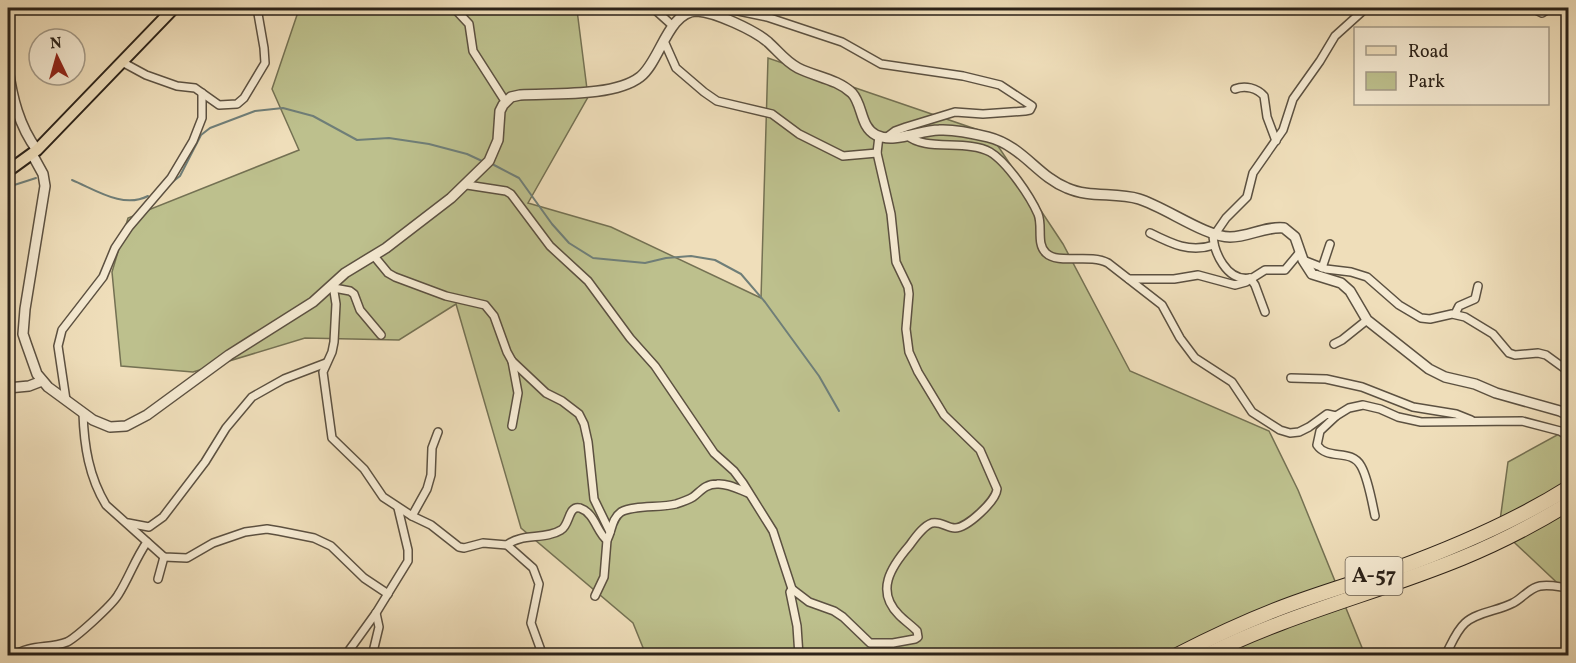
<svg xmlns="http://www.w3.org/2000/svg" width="1576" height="663" font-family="Vollkorn,serif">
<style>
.green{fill:#bdc08d;stroke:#747153;stroke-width:1.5}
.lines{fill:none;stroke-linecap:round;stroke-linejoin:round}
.stream{stroke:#6f7e78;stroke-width:2}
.minor-casing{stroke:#5c5141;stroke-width:10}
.tertiary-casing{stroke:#5c5141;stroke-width:12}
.primary-casing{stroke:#2b2219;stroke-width:14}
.motorway-casing{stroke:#2b2219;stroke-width:16}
.minor{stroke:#f5ead2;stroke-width:7}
.tertiary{stroke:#f5ead2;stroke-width:9}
.primary{stroke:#efdeba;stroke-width:10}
.motorway{stroke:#efdeba;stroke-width:14}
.labels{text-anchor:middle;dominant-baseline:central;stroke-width:4.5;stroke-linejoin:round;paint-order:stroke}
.shield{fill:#f5ead2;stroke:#685e50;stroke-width:1.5}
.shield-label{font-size:22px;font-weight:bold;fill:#2b2219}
</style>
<rect width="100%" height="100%" fill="#efdeba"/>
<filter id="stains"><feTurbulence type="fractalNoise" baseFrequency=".00333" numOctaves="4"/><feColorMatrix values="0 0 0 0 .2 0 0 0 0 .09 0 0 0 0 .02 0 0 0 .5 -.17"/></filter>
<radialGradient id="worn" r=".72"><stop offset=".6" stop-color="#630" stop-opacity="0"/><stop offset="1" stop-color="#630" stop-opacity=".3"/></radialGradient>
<g class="green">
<path d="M288 8H579L577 10 588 97 528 203 611 227 761 298 768 58 990 134 1063 244 1130 371 1269 431 1298 490 1365 655H646L633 623 521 528 456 304 399 340 305 338 193 372 121 366 112 272 128 218 299 150 272 89 297 15Z"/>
<path d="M1568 429V593L1499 528 1508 462Z"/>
</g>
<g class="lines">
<g class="stream">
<path d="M494 165 519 178 552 224 569 243 593 258 645 263 666 258 691 256 715 260 741 274 765 302 819 376 839 411"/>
<path d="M72 180C96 190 123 209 148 196"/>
<path d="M171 183 180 176 201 135 210 128 255 111 283 108 313 116 357 140 389 138 429 144 467 154 482 161"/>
<path d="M8 187 36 178"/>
</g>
<defs>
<g id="minor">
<path d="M454 8 469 24 473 51 505 101"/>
<path d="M653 8 673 26"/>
<path d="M1532 8 1542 13 1550 8"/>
<path d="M701 10 713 8 729 9 767 17 842 42 881 64 963 76 1000 85 1032 106 1030 110 1025 111 983 114 955 112 906 127 895 131 887 137"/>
<path d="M664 41 676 68 704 92 717 101 772 114 799 134 843 156 877 153"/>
<path d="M122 62 146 75 177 86 195 88 219 105 237 104 244 98 265 63 264 48 257 8"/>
<path d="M1235 89C1245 85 1257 88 1264 96L1267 117 1276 141"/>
<path d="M907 135C924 152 967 139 990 152 1007 162 1030 196 1038 214 1043 226 1036 244 1046 253 1058 265 1089 253 1108 263L1162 305 1180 338 1195 358 1232 382 1252 412 1280 430 1290 433 1299 432 1309 427 1327 414 1336 416"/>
<path d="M467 185 506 191 511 194 550 246 588 281 630 338 655 366 714 453 734 471 743 483 773 531 792 589"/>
<path d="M1150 233C1172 244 1190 253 1214 245"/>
<path d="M1213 233C1213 252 1227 282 1250 278"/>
<path d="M1215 234 1226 218 1247 197 1253 173 1283 130 1293 99 1320 61 1335 36 1366 8"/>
<path d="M374 256 388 273 395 277 446 296 485 305 494 316 507 352 512 361 546 393 562 401 579 414 584 424 588 442 594 499 610 532"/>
<path d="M1303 260 1326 269 1351 272 1367 277 1399 305 1421 318 1430 319 1452 314 1465 317 1493 334 1509 353 1515 355 1538 353 1546 355 1568 371"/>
<path d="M1322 268 1330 244"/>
<path d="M1250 278 1255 285 1265 312"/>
<path d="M1129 279H1174L1198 275 1235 285 1246 282 1265 270H1285L1300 252"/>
<path d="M333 285 336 304 334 342 332 352 323 372 332 438 364 469 383 497 412 516 431 525 459 547 464 548 483 543 507 545 533 568 539 584 531 623 543 656"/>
<path d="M334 288 350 291 354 294 360 310 381 335"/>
<path d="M1455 314 1459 306 1475 299 1478 286"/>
<path d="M1334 344 1342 340 1367 320"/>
<path d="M1291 378 1326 379 1362 387 1413 407 1456 414 1471 420"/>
<path d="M66 400 58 346 62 330 103 277 115 248 129 227 171 178 193 141 202 118V93"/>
<path d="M83 413C84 446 89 477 106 505L164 557 187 558 213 543 245 532 267 529 279 531 314 538 331 546 364 578 388 594"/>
<path d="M512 426 518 393 512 361"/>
<path d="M412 516 427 489 431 475 432 448 438 432"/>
<path d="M1375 516C1372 502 1368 478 1361 466 1351 448 1328 461 1317 445L1320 431 1336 416 1349 408 1363 405 1380 409 1398 417 1421 422 1522 421 1560 431 1568 436"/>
<path d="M128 523 149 527 163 517 205 462 226 428 252 397 284 379 326 363"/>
<path d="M507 545C521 533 545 540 561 530 570 525 568 505 580 508 595 513 597 533 607 540 612 532 611 519 621 512 634 505 660 508 676 504 682 502 688 500 693 497 701 491 705 484 717 484 727 483 738 489 748 493"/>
<path d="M158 579 164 557"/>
<path d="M595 596 604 577 607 540"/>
<path d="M13 656C30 644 49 649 67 642 77 637 112 605 118 595 129 578 135 559 147 542"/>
<path d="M345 656 376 613 408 561V550L398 508"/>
<path d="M372 656 379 627 376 613"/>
<path d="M799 656 797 626 790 592 792 589 809 602 834 611 843 617 870 643H893L915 639 918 637 917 631C911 625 905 621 899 615 875 591 891 567 909 546 915 538 923 526 932 523 941 521 947 528 955 528 967 528 996 501 997 489L980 450 944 415 918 372 909 352 906 329 909 294 908 287 896 262 891 214 877 153 879 136"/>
<path d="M1445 656C1451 645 1456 631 1465 623 1477 612 1498 611 1513 603 1523 598 1529 588 1540 586 1550 584 1559 587 1568 588"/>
</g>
<g id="tertiary">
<path d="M8 68C12 97 19 126 37 150"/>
<path d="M32 154 43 174 45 186 25 309 23 334 26 343 37 374 48 387 93 420 110 427 126 426 147 415 229 355 313 302 345 273 386 248 451 198 489 161 498 140 500 111 503 105 511 97 520 95C553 93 614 97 640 77 660 62 668 11 697 11 715 12 754 30 768 42 778 51 786 62 798 68 816 77 837 79 852 93 863 105 860 127 876 135 894 144 920 130 939 130 955 129 972 133 988 137 1023 146 1037 176 1067 188 1089 198 1116 192 1139 199 1165 207 1206 237 1230 237 1249 237 1265 226 1284 228L1295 237 1303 260 1312 274 1341 283 1350 291 1367 320 1429 369 1445 377 1475 384 1496 393 1560 411 1568 415"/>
<path d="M8 388 29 386 42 381"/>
</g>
<path id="primary" d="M8 171 37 150 174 8"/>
<g id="motorway">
<path d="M1175 656C1210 638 1246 621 1283 607 1320 593 1358 582 1395 569 1455 547 1514 522 1568 488"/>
<path d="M1205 656C1288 614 1377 593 1462 558 1499 543 1535 524 1568 504"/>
</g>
</defs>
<use href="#minor" class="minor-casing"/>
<use href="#tertiary" class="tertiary-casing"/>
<use href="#primary" class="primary-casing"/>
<use href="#motorway" class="motorway-casing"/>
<use href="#minor" class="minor"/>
<use href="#tertiary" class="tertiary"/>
<use href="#primary" class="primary"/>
<use href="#motorway" class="motorway"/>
</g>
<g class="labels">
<rect class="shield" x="1345.5" y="557" width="57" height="38" rx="4.5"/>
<g class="shield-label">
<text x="1374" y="576">A-57</text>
</g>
</g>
<rect width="1576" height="663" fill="none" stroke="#efdeba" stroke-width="30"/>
<rect x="9" y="9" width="1558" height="645" fill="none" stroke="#2b2219" stroke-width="3"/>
<rect x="15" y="15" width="1546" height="633" fill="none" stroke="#2b2219" stroke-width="1.5"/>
<rect x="1354" y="27" width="195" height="78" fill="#f5ead2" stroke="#a49a88" stroke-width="1.5"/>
<rect x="1366" y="46" width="30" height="9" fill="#efdeba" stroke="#a49a88" stroke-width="1.5"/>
<text x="1408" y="57" font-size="18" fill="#2b2219">Road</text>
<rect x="1366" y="72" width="30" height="18" fill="#bdc08d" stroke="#a49a88" stroke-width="1.5"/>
<text x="1408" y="87" font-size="18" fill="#2b2219">Park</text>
<g transform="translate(57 57) rotate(355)"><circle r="28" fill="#f5ead2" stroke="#a49a88" stroke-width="1.5"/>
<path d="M0-4.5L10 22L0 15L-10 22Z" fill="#8f2418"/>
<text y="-9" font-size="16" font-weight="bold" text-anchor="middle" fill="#2b2219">N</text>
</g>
<rect width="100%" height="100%" filter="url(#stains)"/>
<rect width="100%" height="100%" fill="url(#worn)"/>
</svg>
